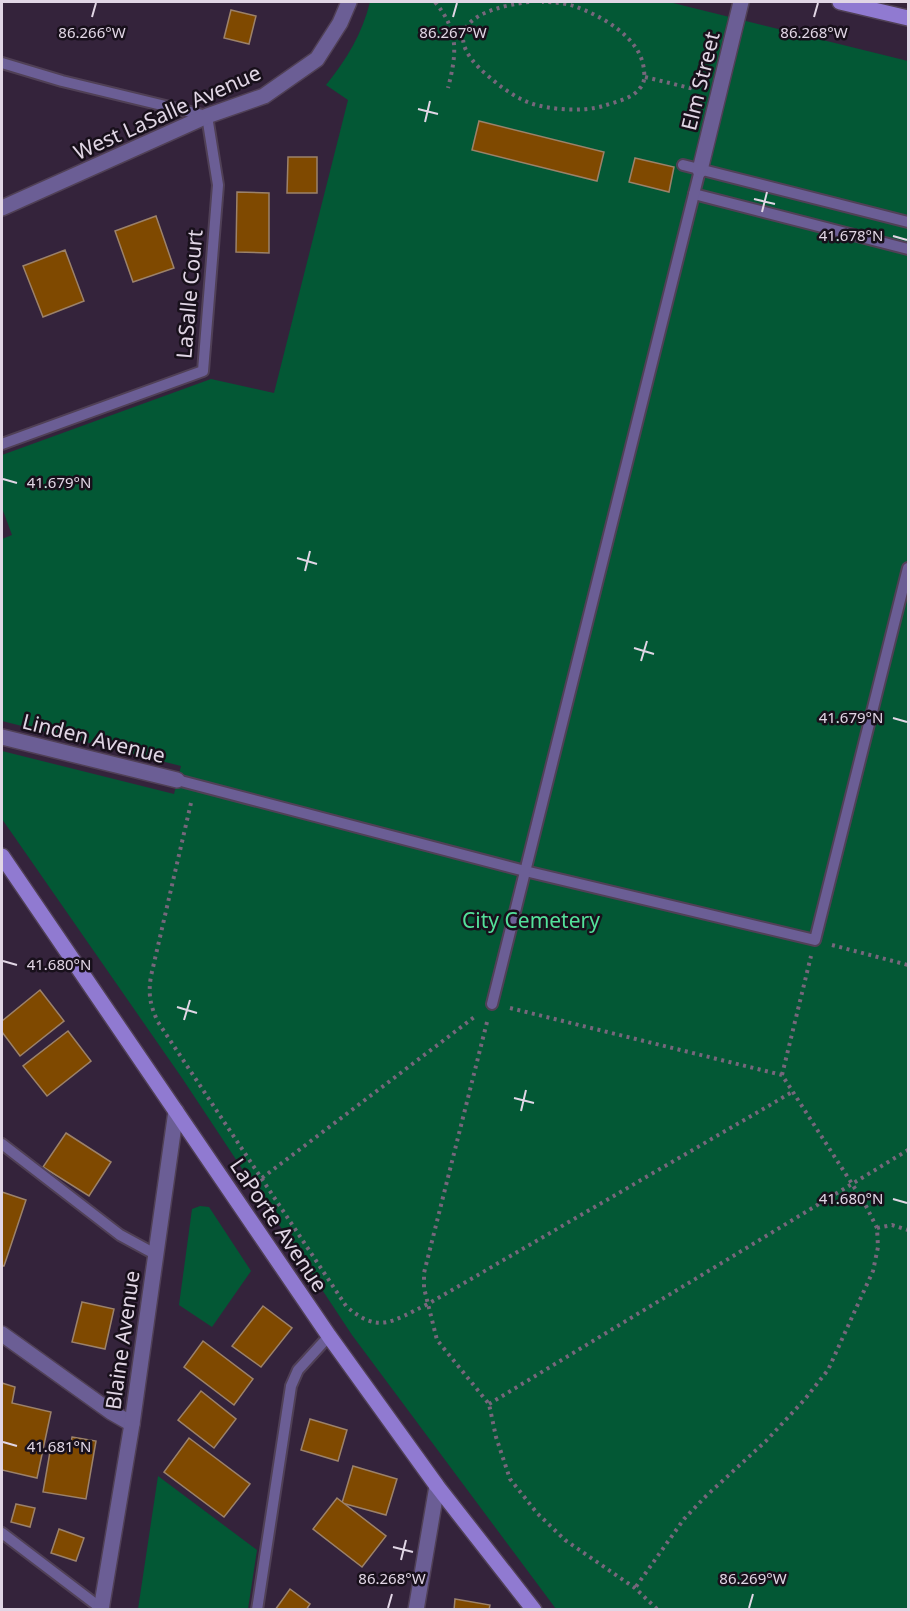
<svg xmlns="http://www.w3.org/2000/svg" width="910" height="1611" font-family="'Noto Sans',sans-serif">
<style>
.green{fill:#035835}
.building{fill:#7f4900;stroke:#9c826a;stroke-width:1.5}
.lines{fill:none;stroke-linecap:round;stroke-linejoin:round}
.lane-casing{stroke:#504056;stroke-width:14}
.street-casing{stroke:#504056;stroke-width:18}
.secondary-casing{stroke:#504056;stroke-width:18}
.path{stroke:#76677c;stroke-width:4;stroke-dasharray:3 4.5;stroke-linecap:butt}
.lane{stroke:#6b5e95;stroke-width:10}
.street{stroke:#6b5e95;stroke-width:15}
.secondary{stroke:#907ad1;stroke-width:15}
.ticks{fill:none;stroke:#e1d6e5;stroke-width:2}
.labels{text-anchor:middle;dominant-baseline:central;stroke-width:5;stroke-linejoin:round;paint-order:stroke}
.street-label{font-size:21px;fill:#e1d6e5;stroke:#18101b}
.park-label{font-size:21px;fill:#53e19a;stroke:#18101b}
.ticks-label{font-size:15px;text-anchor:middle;fill:#e1d6e5;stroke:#18101b;stroke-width:5;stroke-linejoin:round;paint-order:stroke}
</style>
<rect width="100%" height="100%" fill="#34233b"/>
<g class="green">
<path d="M370 2H669L908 61V217L795 189 792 199 908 228V1609H556L352 1335 182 1078 2 819V751L174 794 181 766 2 721V539L12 535 2 508V455L211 379 274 393 348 100 326 85C347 59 362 34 370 2Z"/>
<path d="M200 1206 209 1207 251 1271 212 1327 179 1305 192 1209Z"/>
<path d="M158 1476 257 1550 248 1609H138Z"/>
</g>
<g class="building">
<path d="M231 10 256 16 249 44 224 38Z"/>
<path d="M479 121 604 152 597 181 472 150Z"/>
<path d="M288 157H317V193H287Z"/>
<path d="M635 158 674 167 669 192 629 182Z"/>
<path d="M237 192 269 193V253L236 252Z"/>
<path d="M156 216 174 268 133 282 115 231Z"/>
<path d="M65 250 84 301 43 317 23 266Z"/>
<path d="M40 990 64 1021 20 1056 2 1032V1021Z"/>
<path d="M68 1031 91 1061 47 1096 23 1066Z"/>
<path d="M66 1133 111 1162 89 1196 43 1167Z"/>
<path d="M2 1192 26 1200 4 1266H2Z"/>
<path d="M82 1302 114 1309 105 1349 72 1342Z"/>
<path d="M263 1306 292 1328 261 1367 232 1346Z"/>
<path d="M203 1341 253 1379 234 1405 184 1367Z"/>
<path d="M2 1383 15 1387 12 1403 51 1412 37 1478 2 1470Z"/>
<path d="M201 1391 236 1419 214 1448 178 1420Z"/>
<path d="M310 1419 347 1430 338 1461 301 1450Z"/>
<path d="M72 1437 96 1441 86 1499 43 1492 51 1446 70 1449Z"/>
<path d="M189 1438 250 1484 224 1517 164 1472Z"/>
<path d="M353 1466 397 1479 386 1515 342 1503Z"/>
<path d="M337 1498 386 1536 362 1567 313 1529Z"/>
<path d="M16 1504 35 1508 30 1527 11 1522Z"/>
<path d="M59 1529 84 1538 76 1561 51 1553Z"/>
<path d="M290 1589 310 1604 306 1610H275Z"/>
<path d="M455 1599 490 1605 489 1610H454Z"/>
</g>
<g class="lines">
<defs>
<g id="lane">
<path d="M2 63 62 81 207 116 218 185 203 371 2 444"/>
<path d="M683 165 908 222"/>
<path d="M694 194 908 249"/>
<path d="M177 780 525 871 815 940 908 568"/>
<path d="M492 1004 700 170"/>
<path d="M2 1144 120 1235 155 1254"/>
<path d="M2 1533 102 1609"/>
<path d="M257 1610 291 1386 298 1370 329 1336"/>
</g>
<g id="street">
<path d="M700 170 741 2"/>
<path d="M2 208 207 116 264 96 317 59 340 23 349 2"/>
<path d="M2 737 177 780"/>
<path d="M2 1334 111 1412 132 1424"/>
<path d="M101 1610 132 1424 176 1111"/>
<path d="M416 1610 437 1486"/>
</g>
<g id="secondary">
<path d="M840 2 908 18"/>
<path d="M2 856 329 1336 437 1486 534 1610"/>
</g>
</defs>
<use href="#lane" class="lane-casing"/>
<use href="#street" class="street-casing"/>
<use href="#secondary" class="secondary-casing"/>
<g class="path">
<path d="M435 2C459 31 457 53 448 88"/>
<path d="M529 2C479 8 433 29 488 76 501 87 514 97 530 103 550 110 583 112 603 106 615 102 632 99 640 88 644 84 645 77 644 71 642 38 602 16 574 6 564 3 553 2 542 2"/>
<path d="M645 77 694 89"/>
<path d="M191 803 151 976C148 994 150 1005 158 1022L346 1306C379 1335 392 1321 428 1304L794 1091"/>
<path d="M832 945 908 965"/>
<path d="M510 1008 782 1075 865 1204 877 1228 878 1247 873 1271 828 1370 805 1399 766 1441 706 1496 684 1519 635 1588"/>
<path d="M487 1022 424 1273V1288L437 1340 489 1404 496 1437 510 1479 537 1513 565 1540 635 1588 658 1610"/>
<path d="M782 1075 811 956"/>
<path d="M262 1178 477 1015"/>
<path d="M877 1228 892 1225 908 1230"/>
<path d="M489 1404 908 1150"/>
</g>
<use href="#lane" class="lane"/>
<use href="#street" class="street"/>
<use href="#secondary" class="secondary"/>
</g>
<path class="ticks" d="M92 17 96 3M453 17 457 3M814 17 818 3M418 109 438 114M425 122 430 101M754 199 775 204M762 212 767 192M893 236 907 240M3 479 17 483M297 558 317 564M305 571 310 551M634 648 654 654M641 661 647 641M893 718 907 722M3 961 17 965M177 1007 197 1013M184 1020 190 1000M514 1098 534 1103M521 1111 526 1090M893 1199 907 1203M3 1442 17 1446M393 1547 413 1552M401 1560 406 1540M388 1608 392 1594M749 1608 753 1594"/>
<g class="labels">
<g class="street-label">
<text transform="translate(700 81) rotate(-76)">Elm Street</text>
<text transform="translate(167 112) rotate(-24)">West LaSalle Avenue</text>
<text transform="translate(189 294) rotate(-85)">LaSalle Court</text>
<text transform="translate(94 738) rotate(14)">Linden Avenue</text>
<text transform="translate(279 1225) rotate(56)">LaPorte Avenue</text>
<text transform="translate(122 1340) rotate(-82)">Blaine Avenue</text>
</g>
<g class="park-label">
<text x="531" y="920">City Cemetery</text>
</g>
</g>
<g class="ticks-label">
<text x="92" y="38">86.266°W</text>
<text x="453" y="38">86.267°W</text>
<text x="814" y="38">86.268°W</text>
<text x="851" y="241">41.678°N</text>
<text x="59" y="488">41.679°N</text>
<text x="851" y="723">41.679°N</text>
<text x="59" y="970">41.680°N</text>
<text x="851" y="1204">41.680°N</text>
<text x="59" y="1452">41.681°N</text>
<text x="392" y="1584">86.268°W</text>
<text x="753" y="1584">86.269°W</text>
</g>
<rect width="910" height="1611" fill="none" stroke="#e1d6e5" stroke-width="6"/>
</svg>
